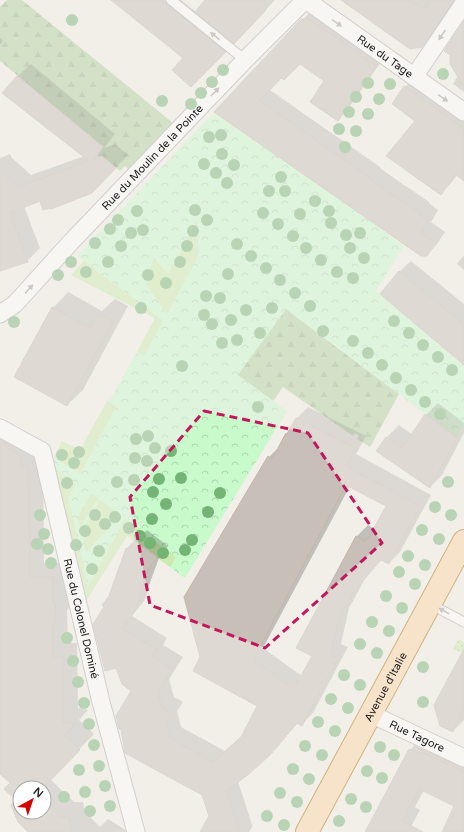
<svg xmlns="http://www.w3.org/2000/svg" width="464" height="832" font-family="'Varela Round',sans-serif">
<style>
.grass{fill:url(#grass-dots)}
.forest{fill:url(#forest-firs)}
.park{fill:url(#park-crowns)}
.garden{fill:#cdebb0}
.shadow{fill:#0003;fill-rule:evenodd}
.building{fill:#c7bfb8;stroke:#c4b6ab;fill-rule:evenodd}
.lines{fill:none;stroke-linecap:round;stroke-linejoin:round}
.lane-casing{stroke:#a9a9a9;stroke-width:11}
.street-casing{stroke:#a9a9a9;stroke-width:19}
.primary-casing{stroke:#a06b00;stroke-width:24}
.lane{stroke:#fff;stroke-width:9}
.street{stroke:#fff;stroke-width:17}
.primary{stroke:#fcd6a4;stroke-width:22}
.tree{fill:#74b475}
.oneway{fill:#9c9c9c}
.marked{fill:none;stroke:#c2185b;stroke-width:3;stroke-dasharray:8 5;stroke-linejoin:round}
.labels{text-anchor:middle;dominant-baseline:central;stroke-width:3.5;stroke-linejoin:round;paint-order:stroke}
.street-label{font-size:11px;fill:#222;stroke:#fff}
</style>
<defs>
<pattern id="grass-dots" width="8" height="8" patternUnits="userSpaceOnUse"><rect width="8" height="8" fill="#cdebb0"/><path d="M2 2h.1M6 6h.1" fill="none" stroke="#b0c997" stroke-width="1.8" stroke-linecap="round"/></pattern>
<pattern id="forest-firs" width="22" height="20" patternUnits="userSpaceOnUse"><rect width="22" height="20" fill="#add19e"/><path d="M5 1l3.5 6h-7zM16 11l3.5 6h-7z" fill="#95b388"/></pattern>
<pattern id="park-crowns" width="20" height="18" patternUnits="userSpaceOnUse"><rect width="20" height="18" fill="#c8facc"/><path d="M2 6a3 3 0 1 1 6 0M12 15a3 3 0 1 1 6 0" fill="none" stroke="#acd6af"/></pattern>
</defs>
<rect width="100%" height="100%" fill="#f2efe9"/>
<path class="grass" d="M458 639 464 642V654L453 649Z"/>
<g class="forest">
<path d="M7 0H22L173 123 129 170 125 166 120 171 111 164 110 166 97 155 103 147 0 61V7Z"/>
<path d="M286 309 399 394 370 447 357 439 359 436 355 433 353 436 283 387 273 401 237 375Z"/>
</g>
<path class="park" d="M214 112 326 189 404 246 376 291 464 365V424L457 438 286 309 238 375 287 411 185 578 127 536 86 601 53 467 54 457 62 441 80 450 107 401 109 402 155 319 71 275 84 261 77 256Z"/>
<g class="garden">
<path d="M196 222H197L199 254 167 314 146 284 154 257 168 274Z"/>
<path d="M84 261 163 321 144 356 137 352 155 318 71 275Z"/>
<path d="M107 401 116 407 80 474 54 457 62 441 80 450Z"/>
<path d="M53 467 76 484 68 497 88 587 125 519 176 557 170 567 127 536 86 601Z"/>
<path d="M91 494 98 498 80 528 78 517Z"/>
<path d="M100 500 113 509 120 516 86 552 82 532Z"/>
</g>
<g class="shadow">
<path d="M112 0H181L196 12 207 0H275L244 33 191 86 185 58Z"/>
<path d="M353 0H457L434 34 422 46Z"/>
<path d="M313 9 386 55 348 109 337 119 325 81 300 63 281 77 270 90 380 167V168L405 186H406L429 202V203L438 210 431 222 445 232 437 244 426 255 215 111Z"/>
<path d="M464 23V92L453 84 459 73Z"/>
<path d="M0 38 3 41 0 45Z"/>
<path d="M31 64 115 134 104 148 115 144 128 155 105 179 41 200 24 206 40 248 27 261 0 270V158L10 154 12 158 31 175 84 156 4 93 18 76Z"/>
<path d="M417 75 464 109V179L457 175 452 182 441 193 405 87Z"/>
<path d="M464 255V270L457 264Z"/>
<path d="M411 261 464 304V363L399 272Z"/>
<path d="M68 292 102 311 115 299 128 306 83 390 67 405 53 308Z"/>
<path d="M438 403 464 423V433L442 475 430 487 377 451 387 437 399 425 412 434 426 415Z"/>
<path d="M308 407 366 436 356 454 431 495 400 552 389 563 382 559 365 578 359 590 349 608 341 644 348 647 313 713 301 725 298 723 281 742 238 781 252 825V827L249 832H201L210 817 203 794 132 691 110 596 127 548 138 537 140 538 147 530 168 546 159 558 148 588 149 589 144 601 132 616 167 638 163 645 183 657 169 679 174 697 183 702 177 711 181 727 225 751 243 735 259 705 201 657 269 457 279 447 286 434 290 430 296 419ZM350 486 387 506 375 529 368 525 357 536 297 648 313 656 302 676 263 648Z"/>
<path d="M0 436 43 452 44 563H67L69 589 70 607 67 610 68 643H77L78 708 88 710 79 720 94 734 50 779 74 802H83L85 812 100 827 108 819 129 832H30L12 805 17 800 11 783 0 772ZM20 788H44V812H20Z"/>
<path d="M464 653V720L453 731Z"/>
<path d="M424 736 464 752V832H443L455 805 424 790 415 807 420 810 408 832H366L410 750Z"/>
</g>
<g class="building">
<path d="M111 0H160L226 52 191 87 172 70 183 58Z"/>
<path d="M205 0H265L266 10 234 44 195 12Z"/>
<path d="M341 0H410L422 9 423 7 425 9 431 0H454L422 47 410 49Z"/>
<path d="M301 19H309L376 66 338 121 310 102 324 81 300 64 284 80 281 78 260 101 370 178V179L394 197 395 196 420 213 419 214 428 221 421 233 436 243 427 256H421L214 112Z"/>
<path d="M464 21V87L450 64V55L444 51Z"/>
<path d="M17 76 103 147 94 160 102 156 116 168 92 193 51 209 50 208 43 210 40 201 10 213 28 262 0 271V171L18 187 89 161 2 93Z"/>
<path d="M404 86 464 129V181L455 174 441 195 386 156 415 121 392 104Z"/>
<path d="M399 271 464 325V365L380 294Z"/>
<path d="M52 307 90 328 98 314 113 321 67 406 14 377Z"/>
<path d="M425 414 457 438 430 488 376 451 386 437 402 448Z"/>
<path d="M296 418H297L355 448 346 466 420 506 389 564 381 560 354 591 348 603 338 620 331 655 338 659 302 726 296 723 283 740 270 755 250 773 227 791 239 832H200L209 816 202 795 125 753 121 729H119L116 716 131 691 122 684 116 668 105 671 93 624 104 607 102 605 109 596 126 548 128 549 135 541 157 557 148 570 138 600H139L133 613 122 628 157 650 152 656 172 669 158 692 162 708 172 714 166 723 170 738 213 762 241 737 257 706 193 671 200 657 184 597 268 456 272 459 286 433 287 434ZM346 485 386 506 368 539 366 538 365 541 356 536 296 648 312 656 294 689 253 660Z"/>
<path d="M0 442 21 458V466H28L30 577H53V603H55L56 623H53V657H63V722L75 724 65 735 80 750 43 788H20V812H44V802L59 816 69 817 71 832H28L18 822 11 805 16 800 4 789 10 783 0 774Z"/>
<path d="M464 649V709L453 732 440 726 434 705Z"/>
<path d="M409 749 420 754 421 752 464 772V832H442L454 806 419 789 402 821 423 832H365Z"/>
</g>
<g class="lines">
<defs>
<g id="lane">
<path d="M171 0 245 60"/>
<path d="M430 604 464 622"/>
</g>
<g id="street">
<path id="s1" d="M306 0 464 112"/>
<path d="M414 77 464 3"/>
<path id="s2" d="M0 314 15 304 71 242 245 60 305 0"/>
<path id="s3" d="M0 428 42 451 101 702 136 832"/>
<path id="s4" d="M371 714 464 758"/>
</g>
<g id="primary">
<path id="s5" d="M307 832 464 541"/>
</g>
</defs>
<use href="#lane" class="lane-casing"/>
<use href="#street" class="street-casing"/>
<use href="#primary" class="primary-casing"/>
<use href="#lane" class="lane"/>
<use href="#street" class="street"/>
<use href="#primary" class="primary"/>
</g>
<g class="tree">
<circle cx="72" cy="20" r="6"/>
<circle cx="223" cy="70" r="6"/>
<circle cx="443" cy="74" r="6"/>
<circle cx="212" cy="82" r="6"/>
<circle cx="368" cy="83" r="6"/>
<circle cx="390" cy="84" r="6"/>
<circle cx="201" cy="93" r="6"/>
<circle cx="356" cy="97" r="6"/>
<circle cx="379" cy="99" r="6"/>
<circle cx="162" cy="101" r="6"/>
<circle cx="191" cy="104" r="6"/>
<circle cx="349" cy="112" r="6"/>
<circle cx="368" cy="114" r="6"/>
<circle cx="339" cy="129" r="6"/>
<circle cx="356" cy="131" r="6"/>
<circle cx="221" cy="135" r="6"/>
<circle cx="209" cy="137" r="6"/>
<circle cx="345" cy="147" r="6"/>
<circle cx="222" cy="154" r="6"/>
<circle cx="204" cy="164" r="6"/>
<circle cx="234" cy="165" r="6"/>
<circle cx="216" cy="173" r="6"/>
<circle cx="281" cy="177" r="6"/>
<circle cx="227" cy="183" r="6"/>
<circle cx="269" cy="191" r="6"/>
<circle cx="285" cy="191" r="6"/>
<circle cx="315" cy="201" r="6"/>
<circle cx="195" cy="210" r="6"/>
<circle cx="137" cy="211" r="6"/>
<circle cx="329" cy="211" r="6"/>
<circle cx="263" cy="213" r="6"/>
<circle cx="300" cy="214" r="6"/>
<circle cx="118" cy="220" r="6"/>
<circle cx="207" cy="220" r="6"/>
<circle cx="331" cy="223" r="6"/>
<circle cx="278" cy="224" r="6"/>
<circle cx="110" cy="229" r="6"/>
<circle cx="143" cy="230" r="6"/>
<circle cx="193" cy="231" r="6"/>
<circle cx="131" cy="233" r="6"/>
<circle cx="360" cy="233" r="6"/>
<circle cx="346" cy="235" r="6"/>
<circle cx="293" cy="236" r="6"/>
<circle cx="95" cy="243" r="6"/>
<circle cx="237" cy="244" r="6"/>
<circle cx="121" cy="246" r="6"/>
<circle cx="187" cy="246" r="6"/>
<circle cx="306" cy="248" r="6"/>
<circle cx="350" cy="248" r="6"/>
<circle cx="251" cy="256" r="6"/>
<circle cx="364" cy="258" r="6"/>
<circle cx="321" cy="260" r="6"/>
<circle cx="71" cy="262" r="6"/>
<circle cx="108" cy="262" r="6"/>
<circle cx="180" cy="262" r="6"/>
<circle cx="266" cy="268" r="6"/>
<circle cx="86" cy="272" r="6"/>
<circle cx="337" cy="272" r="6"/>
<circle cx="228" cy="274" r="6"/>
<circle cx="58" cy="275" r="6"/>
<circle cx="148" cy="275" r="6"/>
<circle cx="353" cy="278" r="6"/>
<circle cx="280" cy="280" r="6"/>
<circle cx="166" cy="283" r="6"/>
<circle cx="295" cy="293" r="6"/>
<circle cx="206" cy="296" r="6"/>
<circle cx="220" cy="298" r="6"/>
<circle cx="310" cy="306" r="6"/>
<circle cx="141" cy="308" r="6"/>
<circle cx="272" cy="308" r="6"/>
<circle cx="246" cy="310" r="6"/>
<circle cx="204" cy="315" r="6"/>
<circle cx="231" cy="320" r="6"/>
<circle cx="394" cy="321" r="6"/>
<circle cx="14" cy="322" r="6"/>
<circle cx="212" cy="324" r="6"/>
<circle cx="323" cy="331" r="6"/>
<circle cx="260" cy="333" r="6"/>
<circle cx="409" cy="333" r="6"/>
<circle cx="237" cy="340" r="6"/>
<circle cx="353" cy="341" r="6"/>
<circle cx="222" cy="343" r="6"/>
<circle cx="423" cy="345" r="6"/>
<circle cx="368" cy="353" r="6"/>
<circle cx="438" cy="357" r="6"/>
<circle cx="382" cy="365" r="6"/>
<circle cx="182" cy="366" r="6"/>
<circle cx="452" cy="370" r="6"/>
<circle cx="396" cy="378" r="6"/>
<circle cx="411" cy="390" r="6"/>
<circle cx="425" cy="402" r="6"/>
<circle cx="258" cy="407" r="6"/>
<circle cx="440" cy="414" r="6"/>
<circle cx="148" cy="436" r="6"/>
<circle cx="136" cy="439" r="6"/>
<circle cx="155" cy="448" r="6"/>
<circle cx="171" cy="451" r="6"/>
<circle cx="79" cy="452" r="6"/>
<circle cx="62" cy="455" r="6"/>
<circle cx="135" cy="458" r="6"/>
<circle cx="147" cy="461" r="6"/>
<circle cx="74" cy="463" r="6"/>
<circle cx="181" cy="478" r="6"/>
<circle cx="159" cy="479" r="6"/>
<circle cx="134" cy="480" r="6"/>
<circle cx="117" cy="482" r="6"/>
<circle cx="448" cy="482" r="6"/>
<circle cx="67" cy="483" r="6"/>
<circle cx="153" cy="492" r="6"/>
<circle cx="220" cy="493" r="6"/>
<circle cx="166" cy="504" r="6"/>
<circle cx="435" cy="507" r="6"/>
<circle cx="208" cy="512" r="6"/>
<circle cx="40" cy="515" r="6"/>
<circle cx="95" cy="515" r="6"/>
<circle cx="451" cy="515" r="6"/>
<circle cx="115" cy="517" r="6"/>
<circle cx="152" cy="519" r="6"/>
<circle cx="105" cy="524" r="6"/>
<circle cx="129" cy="528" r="6"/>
<circle cx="422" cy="530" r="6"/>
<circle cx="85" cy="531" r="6"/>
<circle cx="44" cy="534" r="6"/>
<circle cx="140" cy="536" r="6"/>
<circle cx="439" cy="539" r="6"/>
<circle cx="192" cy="540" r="6"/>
<circle cx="150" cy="543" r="6"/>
<circle cx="37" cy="544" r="6"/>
<circle cx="76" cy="545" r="6"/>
<circle cx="48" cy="549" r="6"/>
<circle cx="185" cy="550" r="6"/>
<circle cx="99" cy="551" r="6"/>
<circle cx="163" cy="553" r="6"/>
<circle cx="408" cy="556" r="6"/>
<circle cx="51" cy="563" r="6"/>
<circle cx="425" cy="565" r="6"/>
<circle cx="92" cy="569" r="6"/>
<circle cx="399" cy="572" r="6"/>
<circle cx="415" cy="584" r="6"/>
<circle cx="386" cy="596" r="6"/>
<circle cx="402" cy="608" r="6"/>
<circle cx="372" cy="622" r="6"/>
<circle cx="389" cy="631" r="6"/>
<circle cx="67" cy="638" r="6"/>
<circle cx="360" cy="644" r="6"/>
<circle cx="377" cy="653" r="6"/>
<circle cx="73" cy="661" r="6"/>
<circle cx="423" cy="667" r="6"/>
<circle cx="344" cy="675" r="6"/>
<circle cx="78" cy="682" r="6"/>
<circle cx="360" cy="685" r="6"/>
<circle cx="331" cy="699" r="6"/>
<circle cx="423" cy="702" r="6"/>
<circle cx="84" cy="703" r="6"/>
<circle cx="348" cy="708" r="6"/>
<circle cx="318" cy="722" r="6"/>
<circle cx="89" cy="724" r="6"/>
<circle cx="335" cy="731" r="6"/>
<circle cx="94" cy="745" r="6"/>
<circle cx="305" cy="746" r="6"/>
<circle cx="380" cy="747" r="6"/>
<circle cx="322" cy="755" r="6"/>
<circle cx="394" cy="755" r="6"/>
<circle cx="99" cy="766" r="6"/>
<circle cx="293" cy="769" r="6"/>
<circle cx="79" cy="770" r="6"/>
<circle cx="367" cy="771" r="6"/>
<circle cx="382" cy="778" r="6"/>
<circle cx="309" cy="779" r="6"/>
<circle cx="105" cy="786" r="6"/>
<circle cx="85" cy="792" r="6"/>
<circle cx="280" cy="793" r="6"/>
<circle cx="64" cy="797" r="6"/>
<circle cx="351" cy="799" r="6"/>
<circle cx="297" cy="802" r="6"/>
<circle cx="110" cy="806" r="6"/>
<circle cx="366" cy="807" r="6"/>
<circle cx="90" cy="811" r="6"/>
<circle cx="267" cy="816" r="6"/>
<circle cx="339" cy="821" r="6"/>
<circle cx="284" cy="825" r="6"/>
</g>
<defs><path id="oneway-solid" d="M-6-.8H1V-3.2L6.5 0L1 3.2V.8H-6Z"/></defs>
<g class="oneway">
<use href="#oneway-solid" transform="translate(337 23) rotate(35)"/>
<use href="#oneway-solid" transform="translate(442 35) rotate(124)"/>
<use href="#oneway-solid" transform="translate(215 36) rotate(-141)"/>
<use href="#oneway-solid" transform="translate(215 92) rotate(-46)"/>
<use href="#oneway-solid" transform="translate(443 98) rotate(35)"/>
<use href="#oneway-solid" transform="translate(29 289) rotate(-48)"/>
<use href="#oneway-solid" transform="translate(444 611) rotate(-151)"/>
</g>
<path d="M0 0H464V832H0ZM204 411 308 433 382 543 265 648 150 605 130 497Z" fill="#f2efe9" fill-opacity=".55" fill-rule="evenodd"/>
<path class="marked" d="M204 411 308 433 382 543 265 648 150 605 130 497Z"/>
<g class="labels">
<g class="street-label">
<text stroke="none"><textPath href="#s1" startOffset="97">Rue du Tage</textPath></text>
<text stroke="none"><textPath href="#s2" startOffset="219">Rue du Moulin de la Pointe</textPath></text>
<text stroke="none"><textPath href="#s3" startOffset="220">Rue du Colonel Dominé</textPath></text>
<text stroke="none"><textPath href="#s5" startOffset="165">Avenue d'Italie</textPath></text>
<text stroke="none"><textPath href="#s4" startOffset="51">Rue Tagore</textPath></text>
</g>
</g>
<g transform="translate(32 800) rotate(40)"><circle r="19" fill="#ffffff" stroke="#a7a7a7"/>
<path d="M0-3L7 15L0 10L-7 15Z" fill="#d40000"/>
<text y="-6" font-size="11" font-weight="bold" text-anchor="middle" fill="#222222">N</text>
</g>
</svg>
